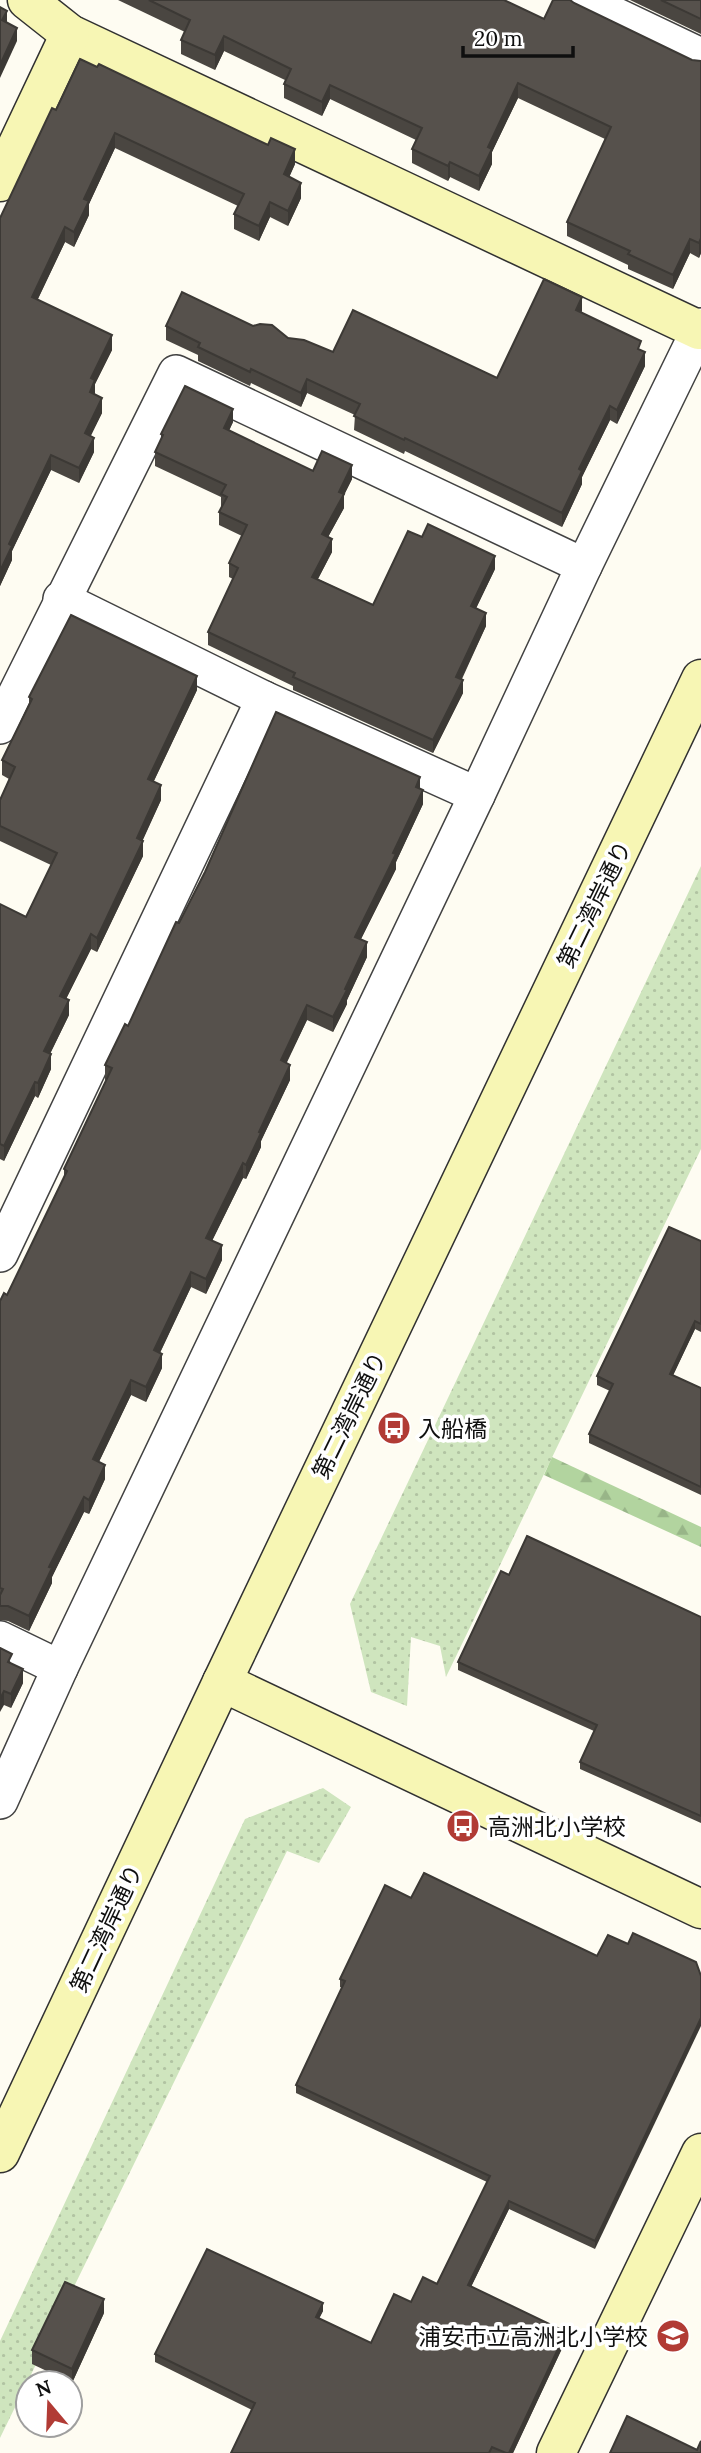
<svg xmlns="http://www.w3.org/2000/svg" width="701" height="2453" font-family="Lora,'Noto Sans JP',serif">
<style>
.grass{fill:url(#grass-dots)}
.forest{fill:url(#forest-firs)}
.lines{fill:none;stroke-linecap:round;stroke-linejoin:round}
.street-casing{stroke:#424242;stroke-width:38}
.secondary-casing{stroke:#313131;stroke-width:41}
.street{stroke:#fff;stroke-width:35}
.secondary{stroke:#f7f6b4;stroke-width:38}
.wall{fill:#4a4641}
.shaded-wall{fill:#3c3935}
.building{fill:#56514c;stroke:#3c3935;stroke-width:2}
.labels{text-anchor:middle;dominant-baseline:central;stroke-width:7;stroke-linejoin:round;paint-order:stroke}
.street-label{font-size:23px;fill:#0f0f0f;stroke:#fff}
.poi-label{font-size:23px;fill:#0f0f0f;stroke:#fff;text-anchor:start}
</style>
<defs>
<pattern id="grass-dots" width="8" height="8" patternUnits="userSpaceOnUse" patternTransform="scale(1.75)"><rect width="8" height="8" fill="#cfe5be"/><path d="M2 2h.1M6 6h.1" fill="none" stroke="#b1c3a2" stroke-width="1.8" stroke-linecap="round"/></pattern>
<pattern id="forest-firs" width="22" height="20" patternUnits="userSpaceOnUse" patternTransform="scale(1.75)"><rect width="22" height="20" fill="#b2d49f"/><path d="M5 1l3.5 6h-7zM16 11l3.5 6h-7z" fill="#98b588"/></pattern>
</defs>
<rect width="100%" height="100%" fill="#fefcf2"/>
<g class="grass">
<path d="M701 866V1149L446 1677 440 1646 411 1637 407 1706 371 1692 350 1604Z"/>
<path d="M323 1788 351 1807 319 1863 287 1851 0 2438V2341L245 1819Z"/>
</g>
<path class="forest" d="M552 1457 701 1527V1547L544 1475Z"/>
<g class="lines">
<defs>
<g id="street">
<path d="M583 0 701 56"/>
<path d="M61 599 264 699 477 795"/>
<path d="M0 726 176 373 584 566"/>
<path d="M0 1254 264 699"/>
<path d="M0 1639 60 1668"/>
<path d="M0 1801 60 1668 477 795 584 566 701 326"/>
</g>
<g id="secondary">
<path d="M27 0 70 34 699 330"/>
<path d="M0 182 70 34"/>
<path d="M222 1682 701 1909"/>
<path d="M0 2153 222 1682 701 679"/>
<path d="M556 2453 701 2153"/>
</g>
</defs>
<use href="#street" class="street-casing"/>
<use href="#secondary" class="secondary-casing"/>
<use href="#street" class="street"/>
<use href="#secondary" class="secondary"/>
</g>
<g class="wall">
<path d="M118 0H504L544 19 574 3 692 60 701 61V253L699 258 690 253 673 289 628 269V265L567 236V222L605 139 518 98 492 152V164L479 191 450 177 448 181 412 163V149L416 140 330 99 322 116 284 98V84L285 80 224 51 215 70 181 54V40L185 32Z"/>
<path d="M630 0H701V34Z"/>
<path d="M56 110 295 164 289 177 301 198 288 226 270 217 259 241 234 229V214L238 206 115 148 89 204V215L74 247 65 242 38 299 112 350 95 384V395L102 413 90 436 94 452 79 483 51 470 12 551V560L0 586V218Z"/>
<path d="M582 311 581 313 641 351 645 366 617 424 610 420 582 477V484L562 527 405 451 404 454 354 430 355 415 307 393 301 407 251 383 250 386 198 361V355L166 340V326H253L333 352 497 378Z"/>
<path d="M233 422 229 430 313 471 352 479 344 495V508L328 537 332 552 318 579 373 605 495 569 476 608 486 626 462 679 463 693 433 753 293 690V686L208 645V632L233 579 229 577V563L242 536 219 525V512L221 508V497L155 466V452L161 439V434Z"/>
<path d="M197 690 154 781 161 800 142 841 143 856 97 952 91 949 66 999 69 1015 50 1054 51 1069 38 1098 35 1096 4 1161 0 1159V904L26 917 51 865 0 841V800L9 779 2 775V760L29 703V697Z"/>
<path d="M420 788 423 804 396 862V869L361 939 367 957 347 1000V1004L333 1032 307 1020 286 1063 290 1080 261 1141V1147L246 1179 243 1178 212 1241 222 1260 206 1294 191 1287 160 1353 162 1368 146 1402 131 1395 99 1462 105 1479 89 1514 84 1512 52 1577V1583L29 1631 8 1621 0 1620V1301L7 1295 64 1177V1169L106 1080H105V1065L128 1026 179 923Z"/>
<path d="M701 1241V1332L695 1329 673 1375 701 1388V1495L589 1443V1434L610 1391 597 1385V1376Z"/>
<path d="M509 1575 701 1617V1823L580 1769V1762L594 1731 458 1670V1662Z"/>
<path d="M0 1648 12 1664 23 1683 11 1708 4 1705Z"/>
<path d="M411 1898 597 1956 595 2249 509 2209 471 2287 566 2340 513 2453H231L252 2410 155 2362V2354L323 2311 319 2318 371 2343 411 2302 437 2284 487 2182 296 2093V2085L342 1988 340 1987V1979Z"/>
<path d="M104 2313 72 2383 32 2364V2350Z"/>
</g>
<g class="shaded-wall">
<path d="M7 11V25L2 20Z"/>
<path d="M17 28V41L0 78V65Z"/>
<path d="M224 36V51L215 70V55Z"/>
<path d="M518 83V98L492 152V164L479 191V176L488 147Z"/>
<path d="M330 85V99L322 116V102Z"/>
<path d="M115 133V148L89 204V215L74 247V232L84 199Z"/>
<path d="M295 149V164L284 189V174Z"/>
<path d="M450 162V177L448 181V166Z"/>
<path d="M301 183V198L288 226V211Z"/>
<path d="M270 202V217L259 241V226Z"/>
<path d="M65 227V242L32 311V297Z"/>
<path d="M701 238V253L699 258V243Z"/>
<path d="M690 239V253L673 289V275Z"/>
<path d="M582 297V311L576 324V310Z"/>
<path d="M112 335V350L95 384V395L90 392 91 378Z"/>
<path d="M645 352V366L617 424V410Z"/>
<path d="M307 379V393L301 407V393Z"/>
<path d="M102 398V413L85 448V433Z"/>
<path d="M610 406V420L582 477V484L562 527V513L579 469Z"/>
<path d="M233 409V422L224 442V428Z"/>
<path d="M94 438V452L79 483V468Z"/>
<path d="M51 455V470L12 551V560L0 586V571L9 544Z"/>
<path d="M352 465V479L344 495V508L322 548V534L339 492Z"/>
<path d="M332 539V552L312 590V577Z"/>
<path d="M495 556V569L471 619V606Z"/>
<path d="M486 613V626L456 690V677Z"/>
<path d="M197 676V690L148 793V779Z"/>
<path d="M463 680V693L433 753V740Z"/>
<path d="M420 777V792L416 787Z"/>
<path d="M161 785V800L137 853V838Z"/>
<path d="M423 790V804L396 862V869L355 951V937Z"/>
<path d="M143 841V856L97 952V938Z"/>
<path d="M91 934V949L60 1011V996Z"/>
<path d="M367 942V957L347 1000V1004L333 1032V1017Z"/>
<path d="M69 1000V1015L44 1066V1051Z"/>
<path d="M307 1005V1020L281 1075V1060Z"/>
<path d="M51 1054V1069L38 1098V1083Z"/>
<path d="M290 1065V1080L261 1141V1147L246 1179V1165L259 1132Z"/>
<path d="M35 1082V1096L4 1161V1146Z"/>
<path d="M243 1163V1178L206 1253V1238Z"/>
<path d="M222 1245V1260L206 1294V1279Z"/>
<path d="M191 1272V1287L154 1365V1350Z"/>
<path d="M695 1321V1329L670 1382V1374Z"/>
<path d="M162 1354V1368L146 1402V1387Z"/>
<path d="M131 1380V1395L93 1474V1459Z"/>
<path d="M105 1465V1479L89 1514V1500Z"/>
<path d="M84 1497V1512L52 1577V1583L29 1631V1616L49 1567Z"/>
<path d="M23 1669V1683L11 1708V1694Z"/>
<path d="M4 1691V1705L0 1712V1699Z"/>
<path d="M701 2018V2026L595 2249V2241Z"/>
<path d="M509 2201V2209L468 2293V2285Z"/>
<path d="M104 2299V2313L72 2383V2369Z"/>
<path d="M323 2303V2311L316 2325V2317Z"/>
<path d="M566 2332V2340L513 2453H509Z"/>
</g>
<g class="building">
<path d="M149 0H504L544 19 553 0H570L574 3 692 60 701 61V238L699 243 690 239 673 275 628 254 630 251 567 222 611 127 518 83 488 147 492 149 479 176 450 162 448 166 412 149 422 128 330 85 322 102 284 84 291 69 224 36 215 55 181 40 190 20Z"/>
<path d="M661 0H701V19Z"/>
<path d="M0 7 7 11 2 20 17 28 0 65Z"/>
<path d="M80 59 97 67 99 64 268 145 271 138 295 149 284 174 301 183 288 211 270 202 259 226 234 214 244 194 115 133 84 199 89 201 74 232 65 227 32 297 112 335 91 378 95 380 90 392 102 398 85 433 94 438 79 468 51 455 9 544 12 546 0 571V218L52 108 56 110Z"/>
<path d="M544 279 582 297 576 310 641 341 638 349 645 352 617 410 610 406 579 469 582 471 562 513 405 438 404 440 354 416 360 404 307 379 301 393 251 369 250 372 198 347 200 343 166 326 182 292 253 326 260 324 272 325 288 338 304 340 333 352 353 310 497 378Z"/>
<path d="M185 386 233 409 224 428 313 471 322 451 352 465 339 492 344 494 322 534 332 539 312 577 373 605 408 531 422 537 428 524 495 556 471 606 486 613 456 677 463 680 433 740 293 677 295 673 208 632 238 568 229 563 247 525 219 512 227 497 221 494 226 485 155 452 163 435 161 434Z"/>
<path d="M71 615 197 676 148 779 161 785 137 838 143 841 97 938 91 934 60 996 69 1000 44 1051 51 1054 38 1083 35 1082 4 1146 0 1144V904L26 917 57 853 0 826V800L15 767 2 760 32 699 29 697Z"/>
<path d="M276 712 420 777 416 787 423 790 393 853 396 854 355 937 367 942 345 989 347 990 333 1017 307 1005 281 1060 290 1065 259 1132 261 1133 246 1165 243 1163 206 1238 222 1245 206 1279 191 1272 154 1350 162 1354 146 1387 131 1380 93 1459 105 1465 89 1500 84 1497 49 1567 52 1568 29 1616 8 1606H0V1595L3 1589 0 1588V1301L4 1293 7 1295 67 1171 64 1169 112 1068 105 1065 125 1024 128 1026 176 922 179 923 205 872Z"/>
<path d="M669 1227 701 1241V1324L695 1321 670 1374 701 1388V1487L589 1434 613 1384 597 1376Z"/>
<path d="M527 1536 701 1617V1816L580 1762 597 1725 458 1662 501 1571 509 1575Z"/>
<path d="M0 1648 12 1654 8 1662 23 1669 11 1694 4 1691 0 1699Z"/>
<path d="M424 1873 597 1956 608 1935 628 1944 633 1933 696 1962 701 1976V2018L595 2241 509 2201 468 2285 566 2332 509 2453H506L492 2447 489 2453H231L255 2403 155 2354 207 2249 323 2303 316 2317 371 2343 394 2294 411 2302 423 2277 437 2284 490 2176 296 2085 345 1981 340 1979 385 1885 411 1898Z"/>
<path d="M65 2282 104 2299 72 2369 32 2350Z"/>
<path d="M627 2416 697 2450 701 2441V2453H610Z"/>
</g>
<defs>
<symbol id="bus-disc" viewBox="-11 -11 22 22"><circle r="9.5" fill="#b13b35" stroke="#fff"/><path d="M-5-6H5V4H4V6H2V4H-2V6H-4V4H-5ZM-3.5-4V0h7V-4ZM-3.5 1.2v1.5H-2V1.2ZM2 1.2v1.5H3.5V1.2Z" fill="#fff"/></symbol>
<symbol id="school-disc" viewBox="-11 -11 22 22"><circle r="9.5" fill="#b13b35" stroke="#fff"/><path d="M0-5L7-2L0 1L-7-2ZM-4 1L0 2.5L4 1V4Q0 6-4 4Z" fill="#fff"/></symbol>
</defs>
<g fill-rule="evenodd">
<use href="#bus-disc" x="375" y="1409" width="38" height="38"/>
<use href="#bus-disc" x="444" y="1807" width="38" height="38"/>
<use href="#school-disc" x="654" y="2317" width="38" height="38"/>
</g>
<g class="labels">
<g class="street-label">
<text transform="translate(594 904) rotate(-64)">第二湾岸通り</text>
<text transform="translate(349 1415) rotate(-64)">第二湾岸通り</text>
<text transform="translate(106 1928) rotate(-65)">第二湾岸通り</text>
</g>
<g class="poi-label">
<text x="418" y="1428">入船橋</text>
<text x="488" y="1826">高洲北小学校</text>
<text x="648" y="2336" text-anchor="end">浦安市立高洲北小学校</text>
</g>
</g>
<g transform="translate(49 2404) rotate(341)"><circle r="33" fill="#ffffff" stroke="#9f9f9f" stroke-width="2"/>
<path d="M0-5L12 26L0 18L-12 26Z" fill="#b13b35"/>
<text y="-10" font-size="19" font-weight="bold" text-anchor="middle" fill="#0f0f0f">N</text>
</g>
<path d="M463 46v10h110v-10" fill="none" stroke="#0f0f0f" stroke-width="3.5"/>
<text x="474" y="46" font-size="21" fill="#0f0f0f" stroke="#ffffff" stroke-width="5" paint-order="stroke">20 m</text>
</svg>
